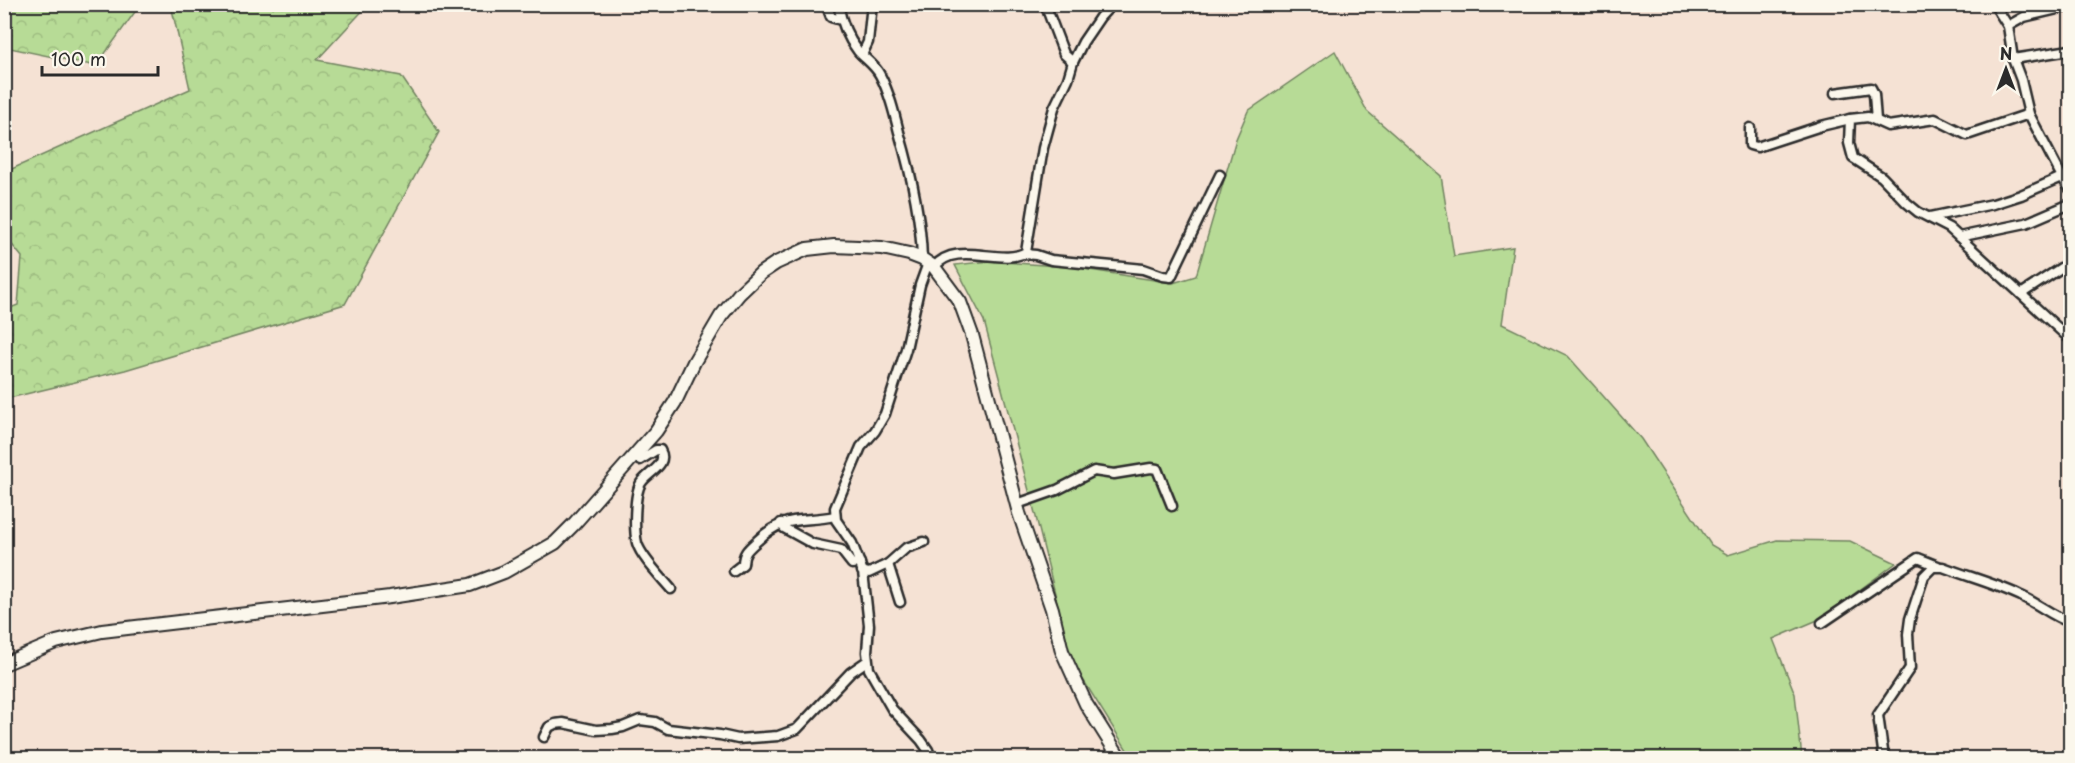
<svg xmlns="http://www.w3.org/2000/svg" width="2075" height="763" font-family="'Playpen Sans',sans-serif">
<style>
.green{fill:#b7db96;stroke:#718360;stroke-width:1.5}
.forest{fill:url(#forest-crowns);stroke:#718360;stroke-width:1.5}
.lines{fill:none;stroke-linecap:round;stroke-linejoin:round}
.street-casing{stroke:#2b2b2b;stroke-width:13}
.secondary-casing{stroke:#2b2b2b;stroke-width:16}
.street{stroke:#fbf7ec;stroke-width:8}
.secondary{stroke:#fbf7ec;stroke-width:12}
</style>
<defs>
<pattern id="forest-crowns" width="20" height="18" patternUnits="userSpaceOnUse" patternTransform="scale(1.5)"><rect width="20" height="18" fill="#b7db96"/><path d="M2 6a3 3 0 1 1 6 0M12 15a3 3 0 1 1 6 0" fill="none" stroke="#9ebc81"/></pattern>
</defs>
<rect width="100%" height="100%" fill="#f5e2d4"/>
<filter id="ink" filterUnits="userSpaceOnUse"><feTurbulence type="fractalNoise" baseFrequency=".0167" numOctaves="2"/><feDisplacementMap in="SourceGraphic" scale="12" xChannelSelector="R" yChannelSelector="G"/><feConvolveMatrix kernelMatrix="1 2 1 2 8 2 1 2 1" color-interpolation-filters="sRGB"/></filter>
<g filter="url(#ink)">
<path class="green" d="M1335 51 1367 111 1441 176 1454 256 1513 247 1502 324 1568 356 1641 439 1711 545 1728 555 1777 540 1850 541 1896 563 1820 619 1773 639 1795 694 1802 758H1132L1072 662 1036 517 984 321 955 265 990 261 1071 267 1173 283 1196 276 1236 139 1248 111Z"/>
<g class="forest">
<path d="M5 4H140V5L96 66 5 47Z"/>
<path d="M171 5H368L317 60 401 76 439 132 345 304 125 370 5 399V310L18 305 22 257 5 236V172L190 89Z"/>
</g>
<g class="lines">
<defs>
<g id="street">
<path d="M826 4 831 17 841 20"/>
<path d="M838 4C841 21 847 37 858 51 865 59 875 65 880 75 889 92 894 112 899 132 911 173 921 216 922 259"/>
<path d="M1045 4 1064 54 1073 62"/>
<path d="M1994 4 2008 26 2013 59 2021 80 2029 114 2062 177 2070 189"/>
<path d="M2008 26 2024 17 2070 6"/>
<path d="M862 55 868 42 872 4"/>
<path d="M2013 59 2070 50"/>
<path d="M1835 93 1871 88 1874 94 1876 120"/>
<path d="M2029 114 1967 135 1935 119 1888 126 1868 117 1850 119 1849 143 1853 158 1882 177 1907 203 1918 212 1949 228 2070 339"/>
<path d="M1750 128V145L1757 147 1821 126 1850 119"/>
<path d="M1930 217 1993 204 2021 195 2062 177"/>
<path d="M1959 237 2026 223 2070 204"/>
<path d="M1024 254 1036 255 1051 260 1143 269 1163 276 1171 277 1220 175"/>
<path d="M928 263 920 285 906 349 885 414 875 431 861 447 835 508 836 520 852 543 863 572 869 625 867 652 869 669 892 709 921 740 928 750 931 758"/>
<path d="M934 267C957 239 1001 267 1026 252L1043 148 1054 108 1068 79 1073 62 1083 42 1100 17 1112 4"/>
<path d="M2021 294 2070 262"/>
<path d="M634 456 640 460 656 450H660C669 465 648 472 641 483 634 494 634 531 637 543 641 557 661 577 671 589"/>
<path d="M1017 504 1057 490 1094 471 1114 474 1151 468 1157 469 1172 506"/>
<path d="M781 523 784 528 813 544 841 550 852 564 860 563"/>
<path d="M888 564 900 602"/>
<path d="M734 571 743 564C743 553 748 549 757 541 785 514 800 523 835 516"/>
<path d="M862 571 869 573 888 564 906 548 924 542"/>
<path d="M1822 623 1918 558 1938 566"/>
<path d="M544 737 549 727 555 724 563 723 596 730 612 729 623 727 640 720 655 722 668 729 720 735 738 739 778 736 797 729 851 672 867 661"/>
<path d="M1884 758 1878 715 1910 668 1908 634 1910 619 1924 576 1933 567H1943C1969 577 1996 584 2021 596 2039 604 2052 616 2070 622"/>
</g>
<path id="secondary" d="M4 664 56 642 102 631 390 597 470 585 504 572 555 543 573 525 656 431 675 402 694 362 721 316 739 294 761 273 776 263 807 249 834 246 882 248 909 254 922 259 934 267 960 302 972 335 1019 513 1052 609 1062 651 1086 704 1120 758"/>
</defs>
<use href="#street" class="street-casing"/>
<use href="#secondary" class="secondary-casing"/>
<use href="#street" class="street"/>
<use href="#secondary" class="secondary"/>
</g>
</g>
<rect width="2075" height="763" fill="none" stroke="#fbf7ec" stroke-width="24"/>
<rect x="12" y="12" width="2051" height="739" fill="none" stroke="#2b2b2b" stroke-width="2" filter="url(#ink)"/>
<g transform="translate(2006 69)" stroke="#fbf7ec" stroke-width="4.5" paint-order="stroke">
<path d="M0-4.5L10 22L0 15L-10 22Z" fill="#2b2b2b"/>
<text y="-9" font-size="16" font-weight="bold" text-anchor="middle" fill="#2b2b2b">N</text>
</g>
<path d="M42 66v9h116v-9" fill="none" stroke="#2b2b2b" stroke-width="3"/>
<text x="51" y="66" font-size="18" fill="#2b2b2b" stroke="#fbf7ec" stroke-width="4.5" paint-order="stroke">100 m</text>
</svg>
